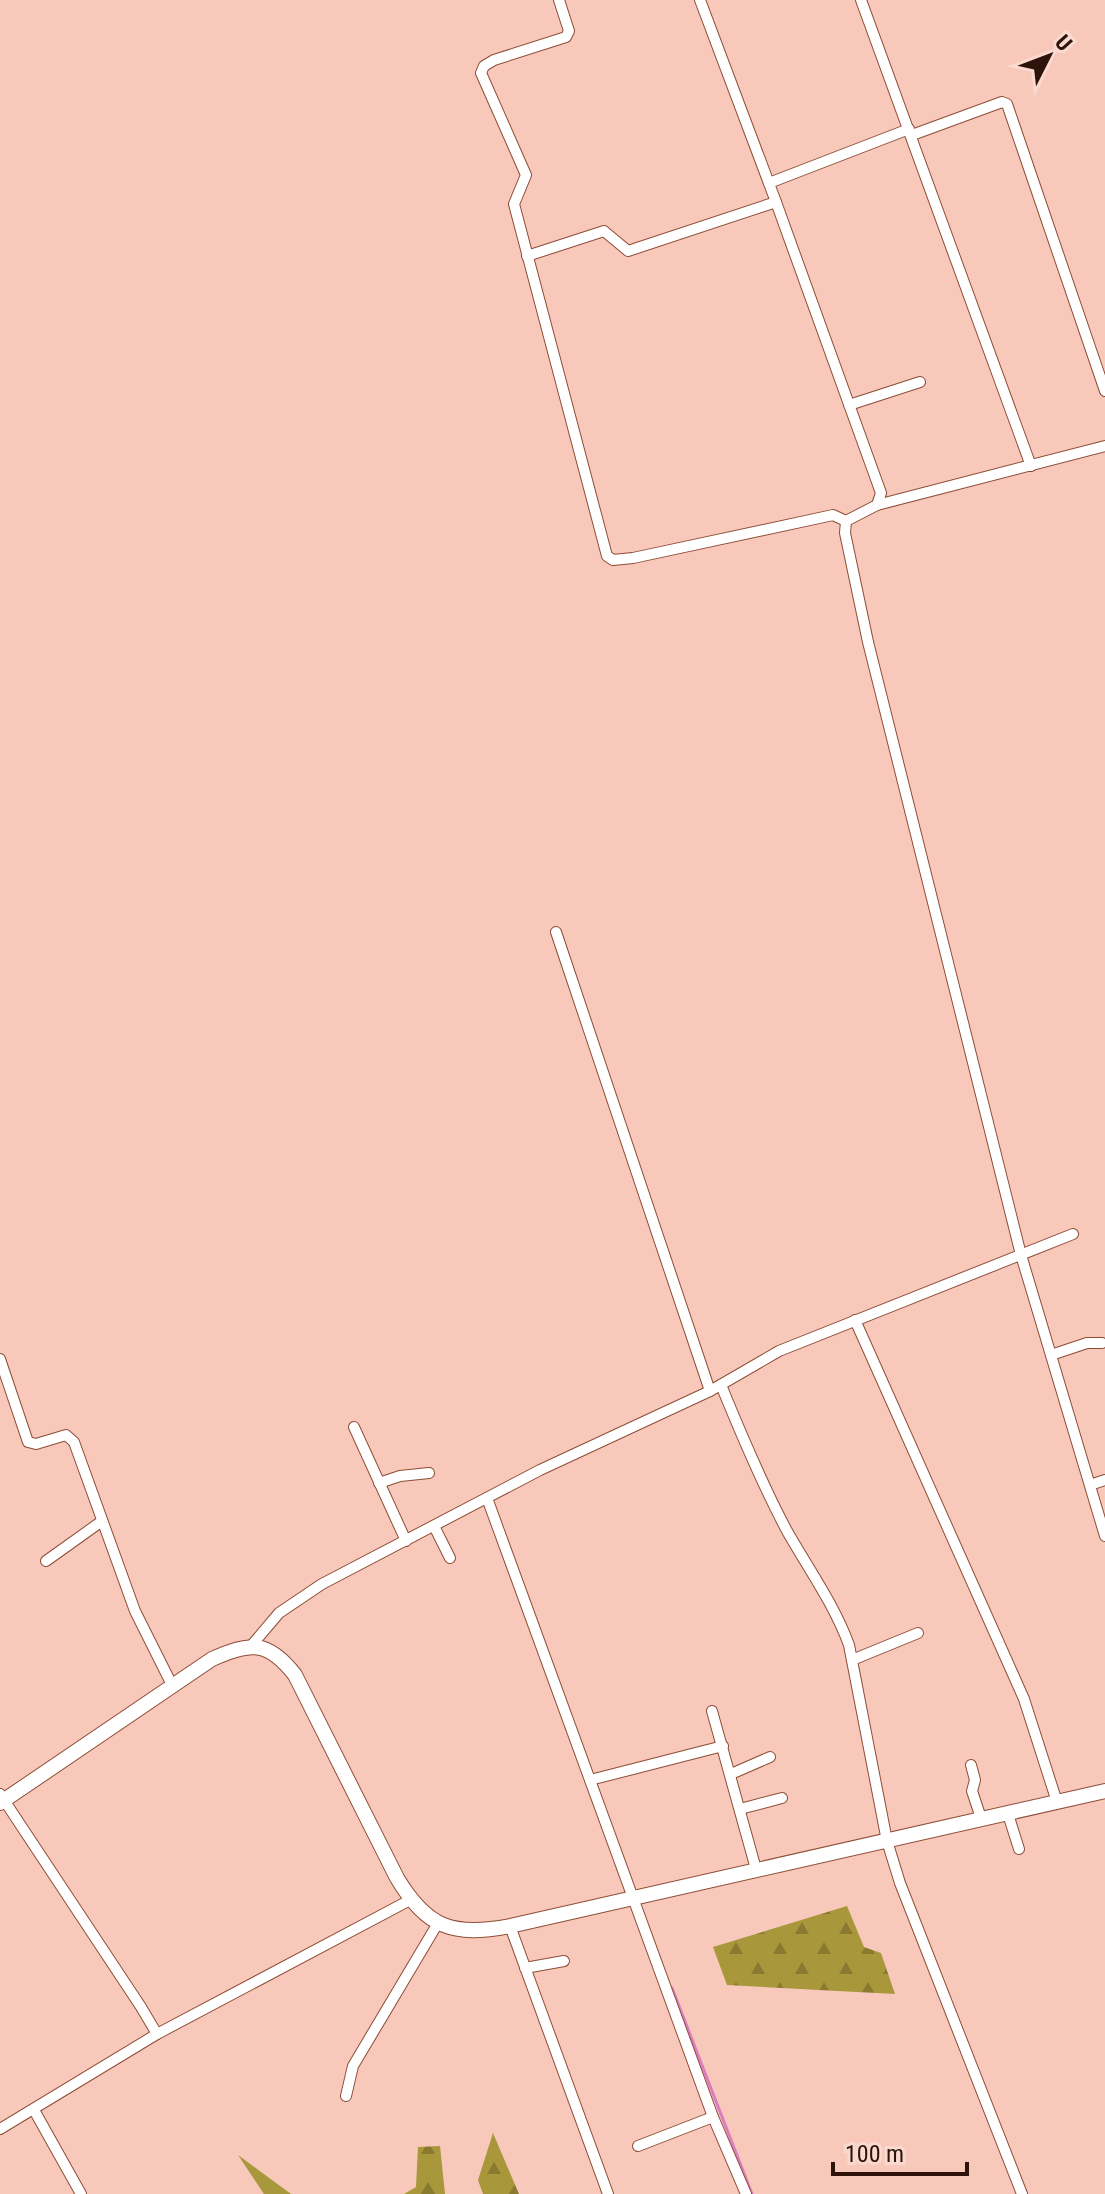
<svg xmlns="http://www.w3.org/2000/svg" width="1105" height="2194" font-family="'Roboto Condensed',sans-serif">
<style>
.forest{fill:url(#forest-firs)}
.lines{fill:none;stroke-linecap:round;stroke-linejoin:round}
.stream{stroke:#db7dc0;stroke-width:3}
.street-casing{stroke:#8e4c36;stroke-width:12}
.secondary-casing{stroke:#8e4c36;stroke-width:16}
.street{stroke:#fff;stroke-width:10}
.secondary{stroke:#fff;stroke-width:14}
</style>
<defs>
<pattern id="forest-firs" width="22" height="20" patternUnits="userSpaceOnUse" patternTransform="scale(2)"><rect width="22" height="20" fill="#a8973b"/><path d="M5 1l3.5 6h-7zM16 11l3.5 6h-7z" fill="#897a30"/></pattern>
</defs>
<rect width="100%" height="100%" fill="#f8c9ba"/>
<g class="forest">
<path d="M847 1906 864 1947 881 1953 895 1994 727 1985 713 1947Z"/>
<path d="M493 2133 519 2194H483L478 2180Z"/>
<path d="M440 2146 445 2194H404L416 2187 418 2147Z"/>
<path d="M238 2155 291 2194H264Z"/>
</g>
<g class="lines">
<path class="stream" d="M672 1988 752 2194"/>
<defs>
<g id="street">
<path d="M559 0 569 31 566 37 494 60 484 66 481 73 526 175 514 204 607 556 613 560 633 558 833 515 846 521"/>
<path d="M700 0 776 202 881 493 877 505 846 521 845 533 868 642 1021 1255 1105 1536"/>
<path d="M861 0 1031 466"/>
<path d="M912 135 1002 102 1007 104 1105 391"/>
<path d="M769 183 909 129"/>
<path d="M527 256 604 231 628 251 776 202"/>
<path d="M849 405 920 382"/>
<path d="M877 505 1105 446"/>
<path d="M556 932 710 1391"/>
<path d="M855 1320 1024 1699 1057 1802"/>
<path d="M1051 1355 1087 1343H1102"/>
<path d="M0 1359 28 1442 36 1444 66 1435 74 1442 135 1611 172 1685"/>
<path d="M721 1385C741 1434 762 1484 787 1531 808 1568 834 1604 849 1645L887 1841 900 1883 1022 2194"/>
<path d="M354 1427 406 1541"/>
<path d="M379 1483 400 1476 429 1473"/>
<path d="M1090 1485 1105 1480"/>
<path d="M487 1498 713 2117 746 2194"/>
<path d="M434 1526 450 1558"/>
<path d="M46 1561 102 1521"/>
<path d="M251 1646 279 1613 322 1584 540 1470 710 1391 779 1351 1073 1234"/>
<path d="M852 1660 918 1633"/>
<path d="M712 1711 756 1869"/>
<path d="M971 1765 975 1780 972 1791 981 1818"/>
<path d="M731 1774 770 1757"/>
<path d="M590 1780 723 1746"/>
<path d="M0 1794 141 2007 157 2034"/>
<path d="M740 1809 782 1798"/>
<path d="M1008 1814 1019 1849"/>
<path d="M510 1926 608 2194"/>
<path d="M525 1968 564 1961"/>
<path d="M346 2096 353 2066 438 1923"/>
<path d="M34 2110 81 2194"/>
<path d="M0 2129 157 2034 410 1900"/>
<path d="M638 2146 713 2117"/>
</g>
<path id="secondary" d="M0 1803 212 1659C250 1642 268 1640 295 1675L397 1878C427 1928 453 1937 510 1926L1105 1791"/>
</defs>
<use href="#street" class="street-casing"/>
<use href="#secondary" class="secondary-casing"/>
<use href="#street" class="street"/>
<use href="#secondary" class="secondary"/>
</g>
<g transform="translate(1049 56) rotate(48)" stroke="#fadad0" stroke-width="6" paint-order="stroke">
<path d="M0-6L14 30L0 20L-14 30Z" fill="#2e130a"/>
<text y="-12" font-size="22" font-weight="bold" text-anchor="middle" fill="#2e130a">U</text>
</g>
<path d="M833 2162v12h134v-12" fill="none" stroke="#2e130a" stroke-width="4"/>
<text x="845" y="2162" font-size="24" fill="#2e130a" stroke="#fadad0" stroke-width="6" paint-order="stroke">100 m</text>
</svg>
